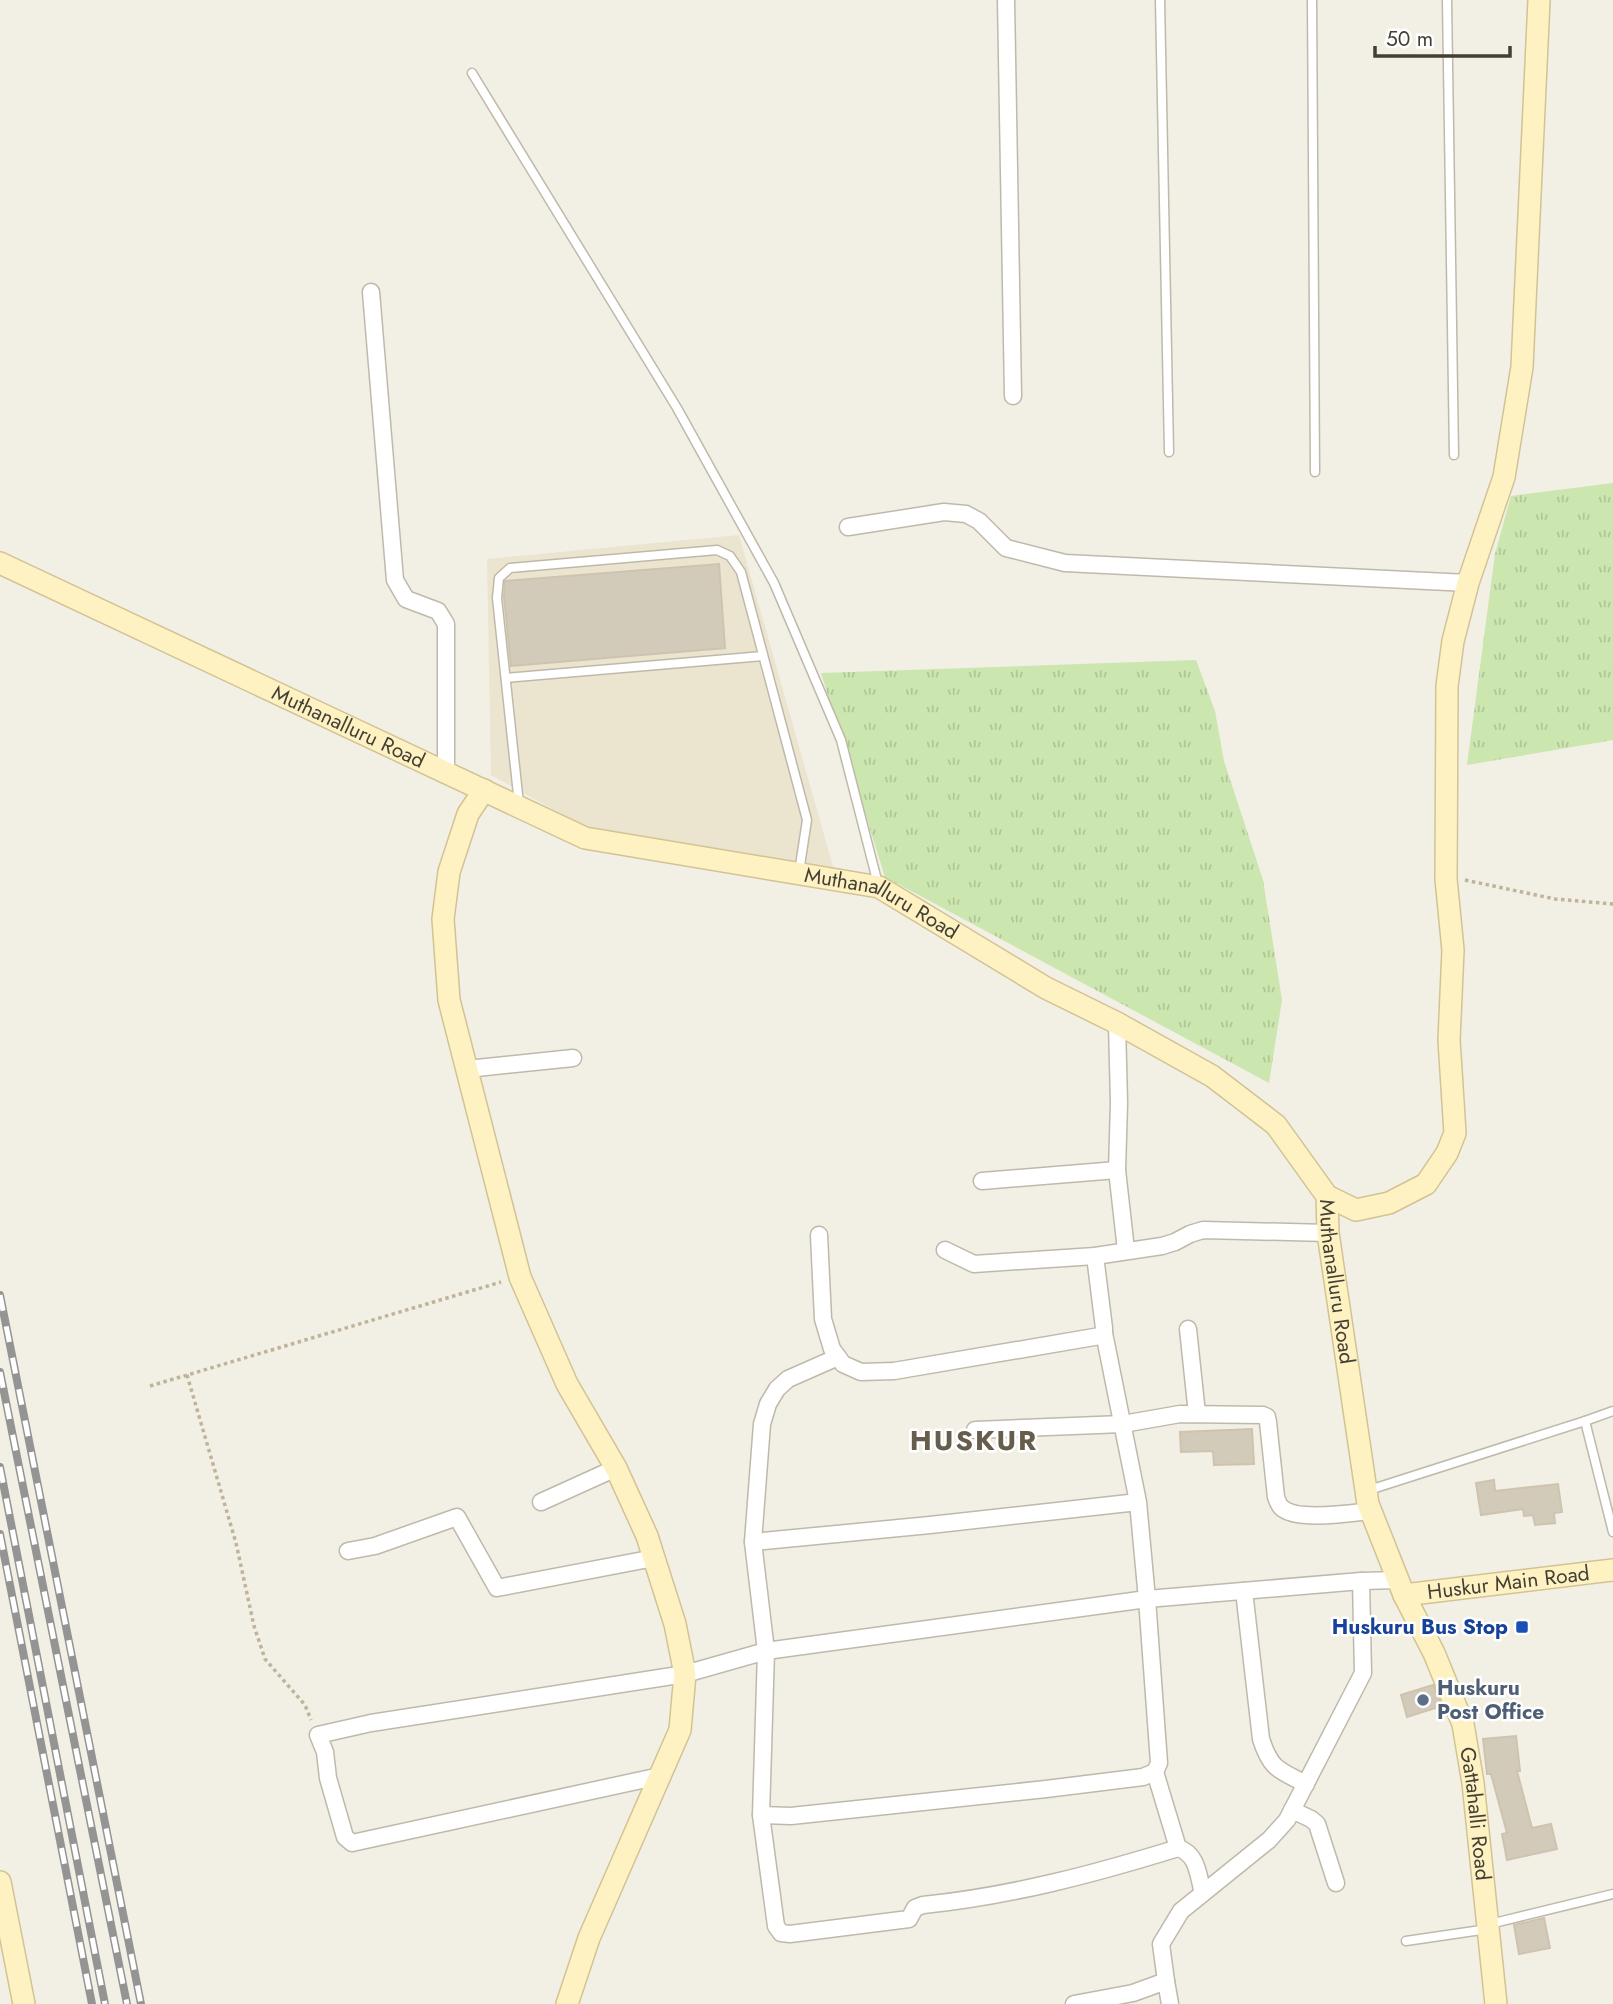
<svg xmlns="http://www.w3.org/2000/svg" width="1613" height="2004" font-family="Jost,sans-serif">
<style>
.education{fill:#ebe4cf}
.grass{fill:url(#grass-tufts)}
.building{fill:#d3cbba;stroke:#cec3ae;stroke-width:2}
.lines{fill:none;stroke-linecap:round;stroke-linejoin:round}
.lane-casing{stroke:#c0b9ab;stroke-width:11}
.street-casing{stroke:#c0b9ab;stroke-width:19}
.secondary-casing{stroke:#d2c395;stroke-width:24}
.path{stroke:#bfb399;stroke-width:3.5;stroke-dasharray:3.5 3.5;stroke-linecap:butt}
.lane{stroke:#fff;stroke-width:8}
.street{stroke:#fff;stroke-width:16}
.secondary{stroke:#fef2c3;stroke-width:21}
.rail-casing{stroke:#949494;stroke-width:8}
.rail{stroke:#fff;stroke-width:5;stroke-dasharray:16;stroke-linecap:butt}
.transit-dot{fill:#1a4fb4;stroke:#fff;stroke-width:2.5}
.service-dot{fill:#5c6f8a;stroke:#fff;stroke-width:2.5}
.labels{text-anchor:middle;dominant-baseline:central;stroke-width:5;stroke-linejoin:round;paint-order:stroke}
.street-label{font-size:21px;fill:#443f35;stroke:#fff}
.transit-label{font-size:21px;font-weight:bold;fill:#164399;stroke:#fff;text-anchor:end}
.service-label{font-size:21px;font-weight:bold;fill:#4e5e75;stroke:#fff;text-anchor:start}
.district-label{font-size:28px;font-weight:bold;letter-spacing:2px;fill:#675d4c;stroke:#fff}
</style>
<defs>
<pattern id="grass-tufts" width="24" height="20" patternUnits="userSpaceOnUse" patternTransform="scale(1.75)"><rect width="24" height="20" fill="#cbe6ae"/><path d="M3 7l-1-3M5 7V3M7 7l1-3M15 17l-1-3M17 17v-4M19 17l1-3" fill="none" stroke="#b0c696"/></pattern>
</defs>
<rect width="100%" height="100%" fill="#f2efe5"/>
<path class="education" d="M739 535 834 870 587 828 491 775 487 559Z"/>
<g class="grass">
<path d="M1613 483V740L1467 765 1495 554 1511 496Z"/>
<path d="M1196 660 1215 711 1224 761 1263 880 1282 1000 1269 1083 885 877 821 673Z"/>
</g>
<g class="building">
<path d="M719 564 725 648 511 666 504 597 505 581Z"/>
<path d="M1252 1429 1254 1464 1214 1465 1213 1451 1181 1452 1180 1432Z"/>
<path d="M1494 1480 1495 1491 1558 1484 1562 1512 1554 1513 1555 1523 1535 1525 1533 1515 1524 1516 1523 1509 1481 1515 1476 1483Z"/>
<path d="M1433 1685 1442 1706 1407 1717 1401 1695Z"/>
<path d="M1516 1736 1520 1771H1517L1532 1828 1551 1824 1557 1849 1507 1860 1502 1834 1507 1833 1491 1774H1487L1483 1739Z"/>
<path d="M1544 1918 1550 1948 1519 1954 1514 1925Z"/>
</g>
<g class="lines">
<defs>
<g id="lane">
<path d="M1160 0 1169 452"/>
<path d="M1312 0 1315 472"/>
<path d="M1447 0 1454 455"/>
<path d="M472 73 677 408 774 583 841 740 878 884"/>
<path d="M506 678 763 656"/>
<path d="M519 804 497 598 499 578 510 568 717 550 730 556 741 572 807 820 799 872"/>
<path d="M1585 1421 1613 1411"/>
<path d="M1366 1491 1585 1421 1613 1532"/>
<path d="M1490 1924 1613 1894"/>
<path d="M1406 1941 1488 1929"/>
</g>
<g id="street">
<path d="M1006 0 1013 396"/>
<path d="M371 292 395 580 406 599 438 611 446 624V772"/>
<path d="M848 527 944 512 966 514 979 521 1006 548 1065 563 1468 583"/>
<path d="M1117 1023 1119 1103 1117 1170 1126 1250"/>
<path d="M467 1069 573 1058"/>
<path d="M982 1181 1117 1170"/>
<path d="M819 1235 823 1319 832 1349 843 1364 861 1372 894 1371 1100 1336 1104 1333V1328L1095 1256"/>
<path d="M945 1250 974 1264 1095 1256 1162 1246 1175 1242 1190 1234 1203 1230 1328 1233"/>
<path d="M1188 1329 1197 1414"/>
<path d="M1104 1333 1138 1502 1147 1599 1159 1763 1155 1772 1143 1777 1046 1789 791 1816 761 1815 766 1651 753 1542 930 1525 1138 1502"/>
<path d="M975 1430 1123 1424 1180 1414 1263 1415 1267 1417 1268 1422 1276 1497C1277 1500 1279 1505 1281 1507 1295 1522 1352 1513 1371 1511"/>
<path d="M541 1502 616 1468"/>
<path d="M753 1542 762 1424 768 1404 777 1389 788 1379 838 1357"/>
<path d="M348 1551 375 1546 457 1517 497 1588 654 1558"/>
<path d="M1244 1591 1261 1739C1271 1770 1279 1770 1306 1784"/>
<path d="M1155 1772 1178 1848"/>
<path d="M660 1776 352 1843 345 1837 328 1778 325 1752 318 1735 371 1723 685 1674 766 1651 1147 1599 1361 1581 1398 1580"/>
<path d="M1292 1810 1311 1819 1317 1824 1336 1883"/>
<path d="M761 1815 776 1926 781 1933 790 1934 909 1919 915 1908 923 1905C1011 1896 1094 1874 1178 1848 1198 1854 1198 1876 1203 1893"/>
<path d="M1166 1981 1170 2004"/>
<path d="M1074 2004 1133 1993 1166 1981 1161 1944 1181 1911 1269 1840 1287 1820 1363 1673 1361 1581"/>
</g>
<g id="secondary">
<path id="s1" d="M0 563 585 838 879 887 1046 988 1117 1023 1212 1076 1276 1125 1327 1196 1328 1233 1368 1504 1404 1595 1434 1653 1463 1724 1473 1783 1496 2004"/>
<path d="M484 790 468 814 449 872 443 919 449 1000 520 1277 567 1384 616 1468 647 1536 675 1624 685 1674 680 1730 589 1938 567 2004"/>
<path d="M1327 1196 1356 1210 1389 1203 1426 1184 1447 1153 1455 1133 1449 1040 1453 950 1446 879 1447 686 1453 641 1468 583 1504 477 1522 367 1539 0"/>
<path id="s2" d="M1404 1595 1613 1570"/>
<path d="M0 1882 24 2004"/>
</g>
</defs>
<use href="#lane" class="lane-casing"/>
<use href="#street" class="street-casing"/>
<use href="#secondary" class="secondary-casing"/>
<g class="path">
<path d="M1465 880 1555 899 1613 904"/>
<path d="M187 1375 236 1543 254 1626 265 1659 305 1705 311 1720"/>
<path d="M150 1386 501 1282"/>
</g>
<use href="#lane" class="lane"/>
<use href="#street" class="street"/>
<use href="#secondary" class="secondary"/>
<defs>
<g id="rail">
<path d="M0 1295 141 2004"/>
<path d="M0 1372 127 2004"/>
<path d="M0 1467 105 2004"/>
<path d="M0 1534 92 2004"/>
</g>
</defs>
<use href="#rail" class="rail-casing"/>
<use href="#rail" class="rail"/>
</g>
<rect class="transit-dot" x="1515" y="1620" width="14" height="14" rx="3.5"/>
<circle class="service-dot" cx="1423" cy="1700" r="7"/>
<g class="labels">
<g class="street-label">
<text stroke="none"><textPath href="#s1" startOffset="385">Muthanalluru Road</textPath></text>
<text stroke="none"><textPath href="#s1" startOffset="952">Muthanalluru Road</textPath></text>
<text stroke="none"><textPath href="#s1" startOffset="1582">Muthanalluru Road</textPath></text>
<text stroke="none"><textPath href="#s2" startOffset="105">Huskur Main Road</textPath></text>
<text stroke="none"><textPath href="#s1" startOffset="2137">Gattahalli Road</textPath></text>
</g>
<g class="transit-label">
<text x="1508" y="1627">Huskuru Bus Stop</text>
</g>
<g class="service-label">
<text x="1437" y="1688">Huskuru<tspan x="1437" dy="24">Post Office</tspan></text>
</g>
<g class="district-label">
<text x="974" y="1440">HUSKUR</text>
</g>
</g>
<path d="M1375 46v10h135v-10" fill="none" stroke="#443f35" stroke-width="3.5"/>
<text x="1386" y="46" font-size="21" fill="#443f35" stroke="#ffffff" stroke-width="5" paint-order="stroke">50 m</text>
</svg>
